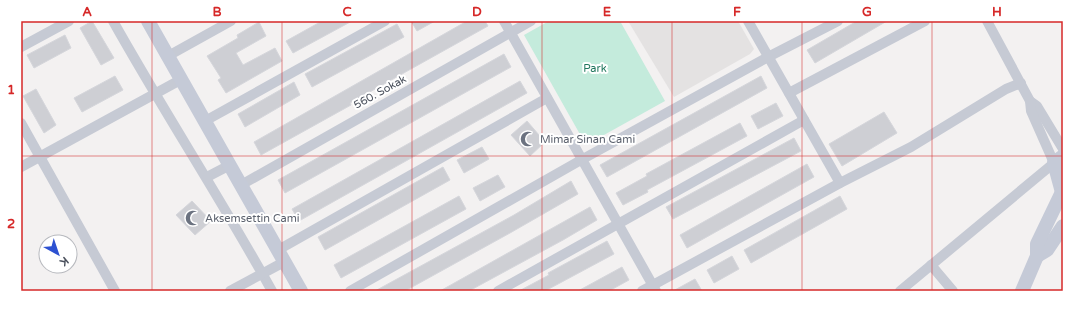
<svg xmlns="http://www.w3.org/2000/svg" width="1084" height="312" font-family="'Varela Round',sans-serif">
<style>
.education{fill:#e4e2e2}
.green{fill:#c4ebdc}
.building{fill:#cecfd4;stroke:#d5d6db}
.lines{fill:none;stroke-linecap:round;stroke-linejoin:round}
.street{stroke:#c6cad4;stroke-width:10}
.secondary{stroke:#c5cad7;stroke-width:14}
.grid{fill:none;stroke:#d62828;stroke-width:1;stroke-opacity:0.55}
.labels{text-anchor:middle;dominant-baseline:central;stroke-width:4;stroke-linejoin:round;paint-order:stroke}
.park-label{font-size:11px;fill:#22775e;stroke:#fff}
.street-label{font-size:11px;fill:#4a505c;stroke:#fff}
.worship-label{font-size:11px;fill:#5b616d;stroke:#fff;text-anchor:start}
.neatline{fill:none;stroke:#d62828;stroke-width:1.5}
.grid-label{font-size:13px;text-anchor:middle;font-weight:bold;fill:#d62828}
</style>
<rect width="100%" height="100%" fill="#f3f1f1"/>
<path class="education" d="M628 21H738L754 49 750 54 674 97Z"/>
<path class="green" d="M549 21H620L665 101 586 145 524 35Z"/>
<g class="building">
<path d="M92 21 114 58 101 65 80 28Z"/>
<path d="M322 21H352L293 53 286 41Z"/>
<path d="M411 21H435L417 31Z"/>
<path d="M467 21H485L488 26 350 103 351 105 261 155 254 142Z"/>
<path d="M857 21H887L815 63 807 50Z"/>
<path d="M259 22 266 36 236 53 243 65 275 48 282 61 226 93 218 80 221 78 207 56 238 38 237 35Z"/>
<path d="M397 24 404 37 312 87 305 74Z"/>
<path d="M65 35 71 48 34 68 27 55Z"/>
<path d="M504 54 511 67 285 193 278 180Z"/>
<path d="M115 76 123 90 82 112 74 98Z"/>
<path d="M761 76 767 88 607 177 600 165Z"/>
<path d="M520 81 527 93 299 221 292 209Z"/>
<path d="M294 82 300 95 245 127 238 114Z"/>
<path d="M36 89 56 125 44 133 23 96Z"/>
<path d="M776 103 783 116 758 129 751 116Z"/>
<path d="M884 112 897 133 842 166 829 144Z"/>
<path d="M527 121 545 142 530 156 511 135Z"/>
<path d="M740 123 747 136 647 190 648 192 623 205 616 193 647 176 646 174Z"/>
<path d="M794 138 801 151 673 219 666 207Z"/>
<path d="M482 147 489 159 464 173 457 160Z"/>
<path d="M807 164 814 177 687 248 680 235Z"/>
<path d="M443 167 450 180 325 250 318 237Z"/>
<path d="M498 175 505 187 480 201 473 188Z"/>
<path d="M571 181 578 194 510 233 405 291H375L514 215Z"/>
<path d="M459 196 466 209 341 278 334 265Z"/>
<path d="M840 196 847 209 751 263 744 250Z"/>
<path d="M192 201 211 221 195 235 176 215Z"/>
<path d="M590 207 597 220 563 240 469 291H440Z"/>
<path d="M607 241 614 254 545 291H519L549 275 548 273Z"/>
<path d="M732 256 739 269 714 283 707 270Z"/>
<path d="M622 267 629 280 609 291H578Z"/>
<path d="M695 279 702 291H673Z"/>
</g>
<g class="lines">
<g class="street">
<path d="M113 21C164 112 221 199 272 291"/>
<path d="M504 21 656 291"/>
<path d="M748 21 840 183"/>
<path d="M21 47 69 21"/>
<path d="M168 56 231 21"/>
<path d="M789 93 925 21"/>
<path d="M1030 101 1037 106 1063 149"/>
<path d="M205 121 385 21"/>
<path d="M21 123 115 291"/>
<path d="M21 167 182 79"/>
<path d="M207 177 230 165"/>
<path d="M241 185 531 21"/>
<path d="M278 250 547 98"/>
<path d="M931 265 953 291"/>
<path d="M230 291 284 262"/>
<path d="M350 291 581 160 768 57 838 21"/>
<path d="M498 291 804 120"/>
<path d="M642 291 840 183 911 147 1006 89 1021 83"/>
<path d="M900 291 1054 163 1031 111 1030 101 987 21"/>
</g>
<g class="secondary">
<path d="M148 21 301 291"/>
<path d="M1063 156 1054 163 1063 196"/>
<path d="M1037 256 1047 250 1063 226"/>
<path d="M1022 291 1037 256V244L1061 194"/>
</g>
</g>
<path class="grid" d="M152 21V291M282 21V291M412 21V291M542 21V291M672 21V291M802 21V291M932 21V291M21 156H1063"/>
<defs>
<symbol id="mosque-bare" viewBox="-9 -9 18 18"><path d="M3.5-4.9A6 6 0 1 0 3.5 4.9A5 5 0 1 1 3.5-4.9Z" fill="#6b7280" stroke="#fff" stroke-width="2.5" paint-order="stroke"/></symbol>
</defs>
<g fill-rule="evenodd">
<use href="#mosque-bare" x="517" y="128" width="22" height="22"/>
<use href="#mosque-bare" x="182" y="207" width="22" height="22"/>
</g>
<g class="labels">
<g class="park-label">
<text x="595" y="68">Park</text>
</g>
<g class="street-label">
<text transform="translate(380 92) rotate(-29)">560. Sokak</text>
</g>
<g class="worship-label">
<text x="540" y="139">Mimar Sinan Cami</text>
<text x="205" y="218">Aksemsettin Cami</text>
</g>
</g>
<rect width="1084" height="312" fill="none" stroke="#ffffff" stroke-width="44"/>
<g transform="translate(58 254) rotate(140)"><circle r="19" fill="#ffffff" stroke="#b7b9be"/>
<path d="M0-3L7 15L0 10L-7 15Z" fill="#2d51d1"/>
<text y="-6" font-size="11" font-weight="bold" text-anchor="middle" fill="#4a505c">K</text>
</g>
<rect x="22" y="22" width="1040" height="268" class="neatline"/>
<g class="grid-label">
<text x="87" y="16">A</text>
<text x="217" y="16">B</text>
<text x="347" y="16">C</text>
<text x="477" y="16">D</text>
<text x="607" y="16">E</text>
<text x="737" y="16">F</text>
<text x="867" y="16">G</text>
<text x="997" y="16">H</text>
<text x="11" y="94">1</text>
<text x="11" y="228">2</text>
</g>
</svg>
